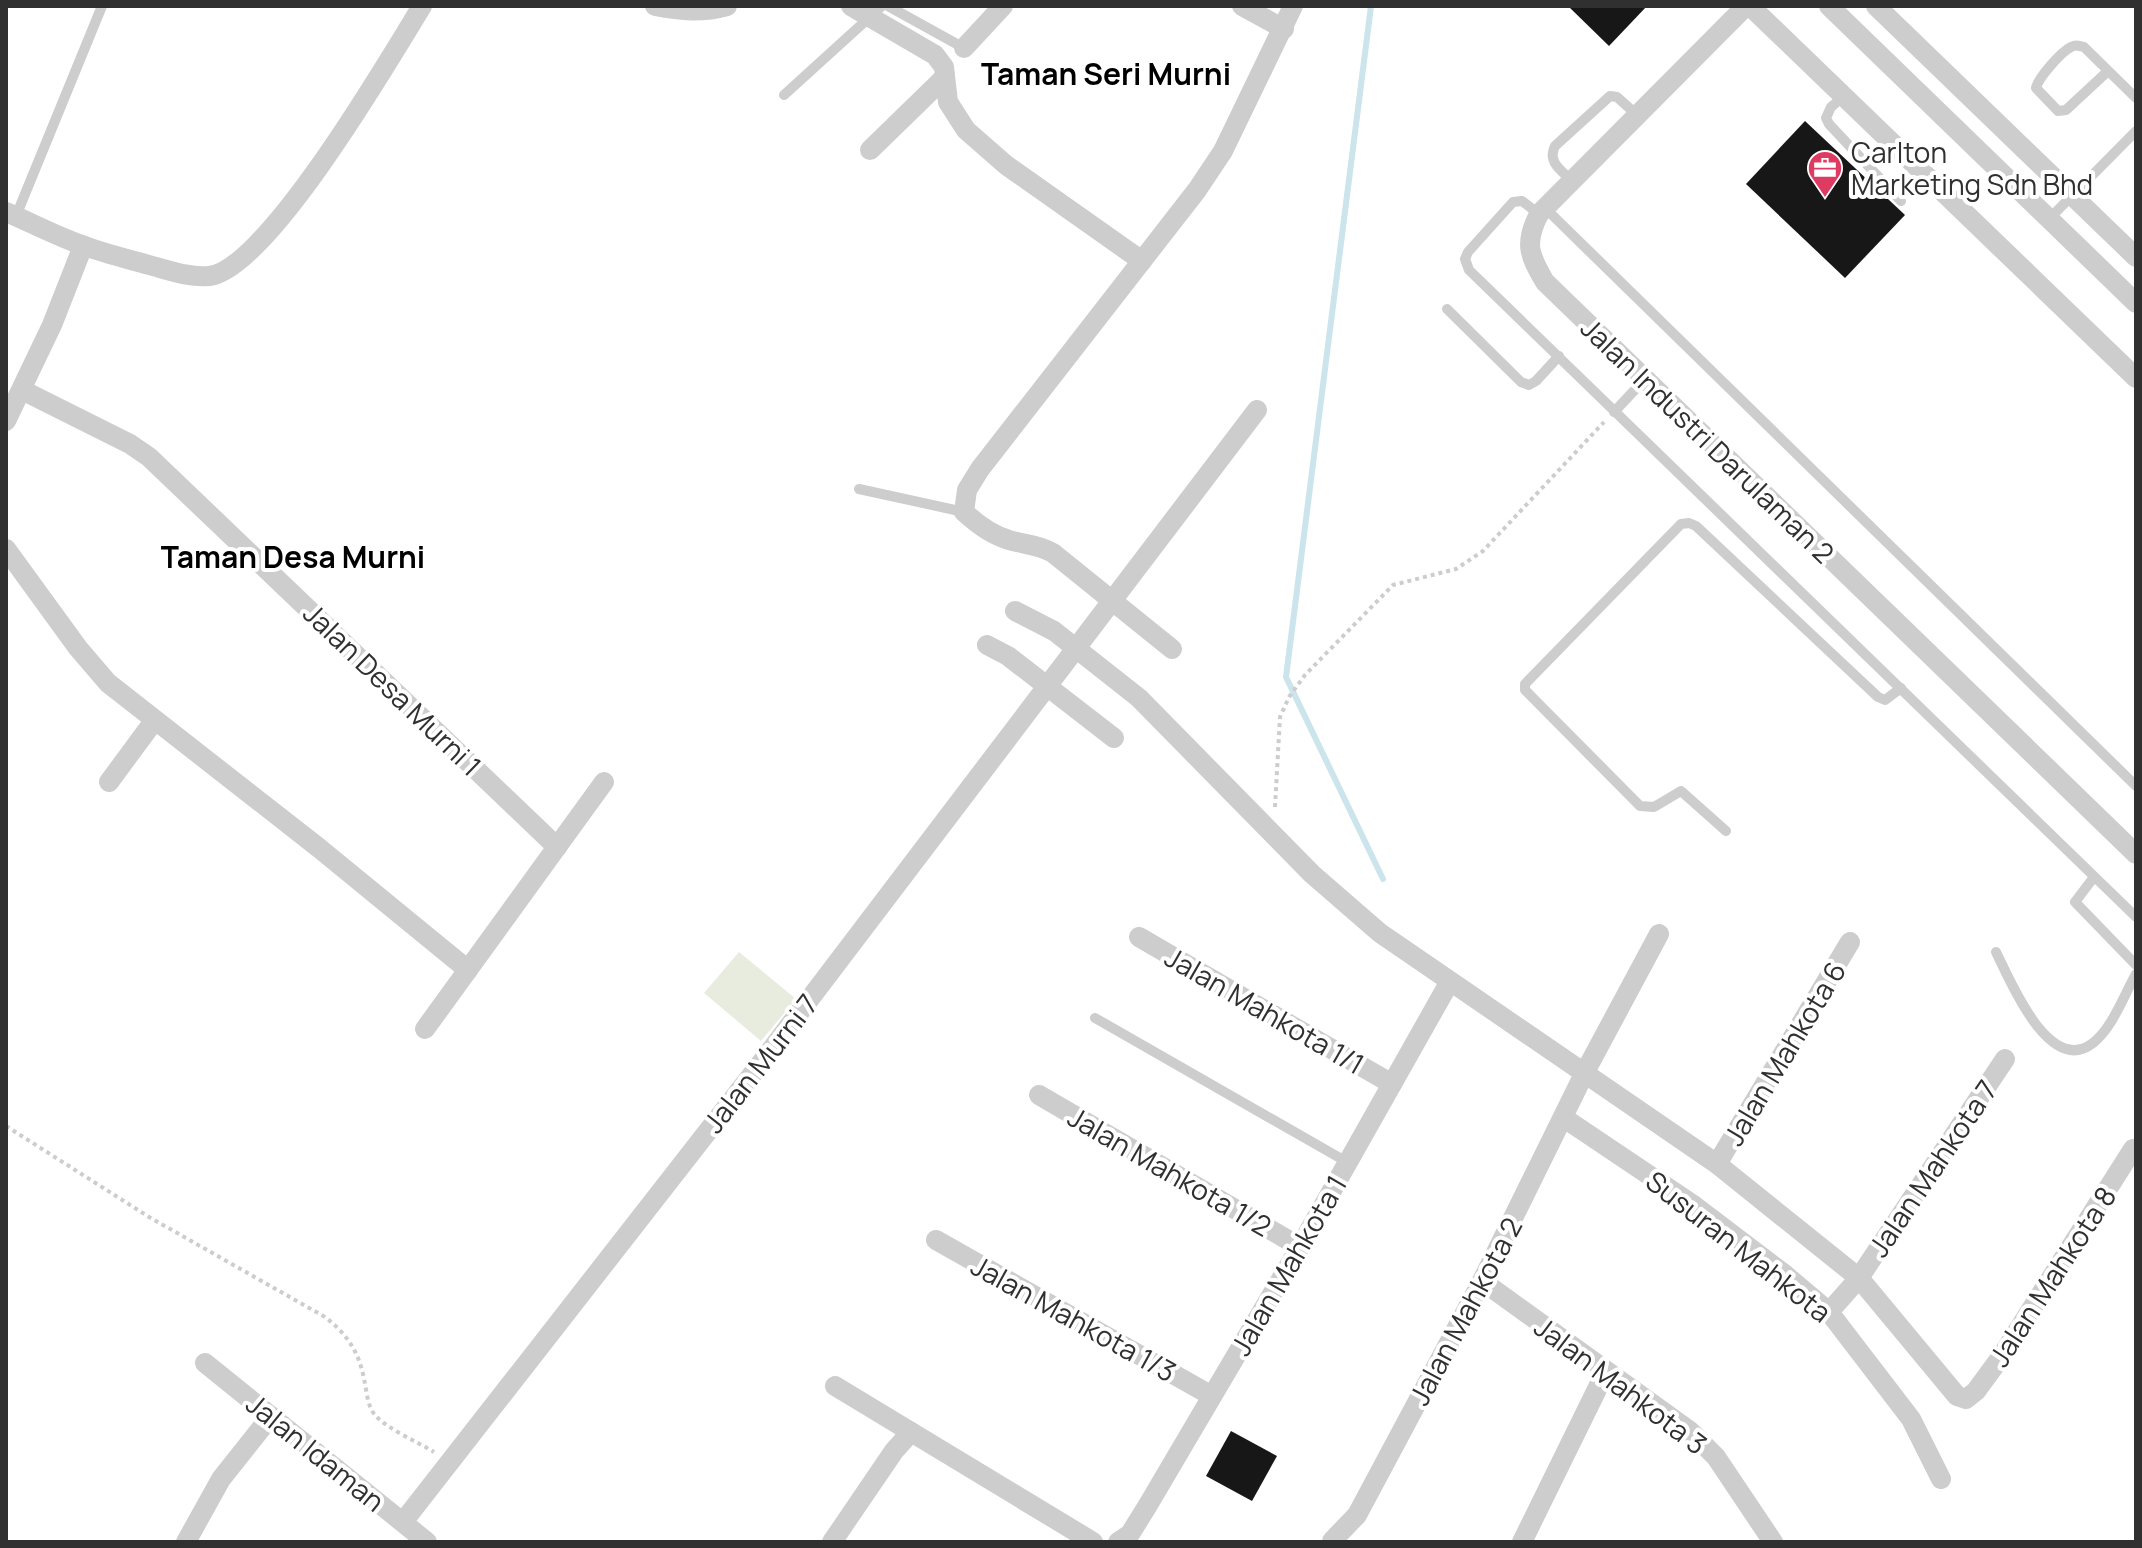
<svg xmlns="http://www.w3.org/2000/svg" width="2142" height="1548" font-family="Manrope,sans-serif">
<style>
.green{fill:#e8ecde}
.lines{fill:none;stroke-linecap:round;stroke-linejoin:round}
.stream{stroke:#cce4eb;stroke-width:6}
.building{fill:#171717}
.path{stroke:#cdcdcd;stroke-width:4;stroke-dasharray:4 4;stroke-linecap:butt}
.lane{stroke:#cdcdcd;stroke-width:10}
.street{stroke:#cdcdcd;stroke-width:20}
.labels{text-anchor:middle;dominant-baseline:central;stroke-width:8;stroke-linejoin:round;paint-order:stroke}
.poi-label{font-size:28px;fill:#303030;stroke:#fff;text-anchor:start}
.street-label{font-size:28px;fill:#303030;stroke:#fff}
.neighbourhood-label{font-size:30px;font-weight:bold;fill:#000;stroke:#fff}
</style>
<rect width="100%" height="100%" fill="#fff"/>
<path class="green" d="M739 952 796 999 761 1041 704 993Z"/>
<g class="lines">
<path class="stream" d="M1371 6 1286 677 1383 879"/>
</g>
<g class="building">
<path d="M1568 6H1647L1609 46Z"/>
<path d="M1805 121 1905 215 1845 278 1746 184Z"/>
<path d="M1231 1431 1277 1456 1252 1501 1206 1476Z"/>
</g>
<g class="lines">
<g class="path">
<path d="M1275 807 1280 717 1289 697 1305 675 1393 585 1456 569 1483 551 1604 422"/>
<path d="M6 1126 149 1217 325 1317C347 1334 359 1352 364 1379 367 1391 367 1406 375 1415 387 1429 418 1442 434 1452"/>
</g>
<g class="lane">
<path d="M888 6 964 48"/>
<path d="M2108 71 2066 110 2058 111 2036 88C2038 78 2061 52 2071 47 2077 44 2078 46 2084 47L2136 98"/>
<path d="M784 95 882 6"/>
<path d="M1843 97 1831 107 1826 118 1829 124 1901 201"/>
<path d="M1572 181C1561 170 1547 162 1555 146L1610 96 1617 97 1637 115"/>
<path d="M1545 208 2136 786"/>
<path d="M1539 214 1522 201 1513 202 1468 252 1465 259 1469 270 2136 917"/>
<path d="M16 216 102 6"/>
<path d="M2049 219 2136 131"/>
<path d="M1447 309 1521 382 1529 385 1536 381 1559 356"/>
<path d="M1614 412 1645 379"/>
<path d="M859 489 964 512"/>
<path d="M1726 831 1681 791 1654 807 1640 806 1525 690V684L1681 524 1689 523 1696 526 1878 697 1885 700 1901 688"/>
<path d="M2094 877 2075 902 2136 965"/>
<path d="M1996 952C2010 980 2049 1077 2093 1043 2113 1027 2124 995 2136 974"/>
<path d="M1095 1018 1347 1162"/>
</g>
<g class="street">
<path d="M655 6C681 11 702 13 727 6"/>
<path d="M851 6 935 55 944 67 948 102 966 130 1006 165 1142 261"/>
<path d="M1242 6 1284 29"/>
<path d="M1746 6 1539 214C1524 243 1529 255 1545 282L2136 854"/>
<path d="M1750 6 2136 378"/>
<path d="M1829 6 2136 303"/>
<path d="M1876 6 2136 257"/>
<path d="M964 48 1003 6"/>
<path d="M870 150 945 77"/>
<path d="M6 212C32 223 58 237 85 246 106 254 128 259 149 265 168 270 190 278 209 276 266 271 390 58 422 6"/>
<path d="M22 390 130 444 149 457 557 847"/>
<path d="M6 421 52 325 83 246"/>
<path d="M6 549 78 648 108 683 319 848 468 970"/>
<path d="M1015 611 1054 631 1139 698 1312 874 1380 933 1717 1164 1859 1278 1957 1396 1966 1399 1976 1391 2001 1357 2133 1149"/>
<path d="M987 645 1008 656 1114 738"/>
<path d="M1172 649 1053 553C1038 544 1025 545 1009 540 991 535 977 524 964 512L967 490 980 469 1197 190 1223 151 1293 6"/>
<path d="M109 782 154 721"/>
<path d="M1139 937 1392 1084"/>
<path d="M425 1029 604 782"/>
<path d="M1039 1095 1300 1247"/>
<path d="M1564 1118 1692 1204 1783 1273 1829 1312 1911 1419 1941 1479"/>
<path d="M1717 1164 1850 942"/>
<path d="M936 1240 1212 1396"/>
<path d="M1482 1281 1690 1431 1716 1457 1773 1542"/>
<path d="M1829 1312 1859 1278 2005 1059"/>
<path d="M205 1363 427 1542"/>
<path d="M835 1386 1093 1542"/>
<path d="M403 1522 758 1067 1257 410"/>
<path d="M1332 1541 1357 1515 1482 1281 1585 1072 1659 934"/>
<path d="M186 1542 221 1479 271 1416"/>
<path d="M832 1542 894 1451 911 1432"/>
<path d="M1118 1542 1130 1534 1148 1505 1300 1247 1449 983"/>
<path d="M1522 1542 1606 1371"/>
</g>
</g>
<defs>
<symbol id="office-pin" viewBox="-11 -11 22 30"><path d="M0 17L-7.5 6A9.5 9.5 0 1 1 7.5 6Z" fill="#de3b63" stroke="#fff"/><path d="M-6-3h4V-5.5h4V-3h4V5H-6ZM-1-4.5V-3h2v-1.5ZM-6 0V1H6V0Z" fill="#fff"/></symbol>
</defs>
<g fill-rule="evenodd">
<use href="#office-pin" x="1805" y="148" width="40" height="54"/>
</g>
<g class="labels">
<g class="poi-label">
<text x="1851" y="152">Carlton<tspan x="1851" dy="32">Marketing Sdn Bhd</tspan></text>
</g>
<g class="street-label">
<text transform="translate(1708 440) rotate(44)">Jalan Industri Darulaman 2</text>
<text transform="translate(393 689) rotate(44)">Jalan Desa Murni 1</text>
<text transform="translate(1265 1010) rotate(30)">Jalan Mahkota 1/1</text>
<text transform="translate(1784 1053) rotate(-59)">Jalan Mahkota 6</text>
<text transform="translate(760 1063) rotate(-52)">Jalan Murni 7</text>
<text transform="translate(1932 1168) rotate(-56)">Jalan Mahkota 7</text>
<text transform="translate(1170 1171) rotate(30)">Jalan Mahkota 1/2</text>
<text transform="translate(1739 1246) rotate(38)">Susuran Mahkota</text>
<text transform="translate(1288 1265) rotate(-60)">Jalan Mahkota 1</text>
<text transform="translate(2052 1276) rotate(-57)">Jalan Mahkota 8</text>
<text transform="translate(1465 1311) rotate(-62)">Jalan Mahkota 2</text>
<text transform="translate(1074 1318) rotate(29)">Jalan Mahkota 1/3</text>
<text transform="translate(1621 1385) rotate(37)">Jalan Mahkota 3</text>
<text transform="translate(316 1452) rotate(39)">Jalan Idaman</text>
</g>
<g class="neighbourhood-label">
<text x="1106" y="73">Taman Seri Murni</text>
<text x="293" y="556">Taman Desa Murni</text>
</g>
</g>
<rect width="2142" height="1548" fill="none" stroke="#303030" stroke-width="16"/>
</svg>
